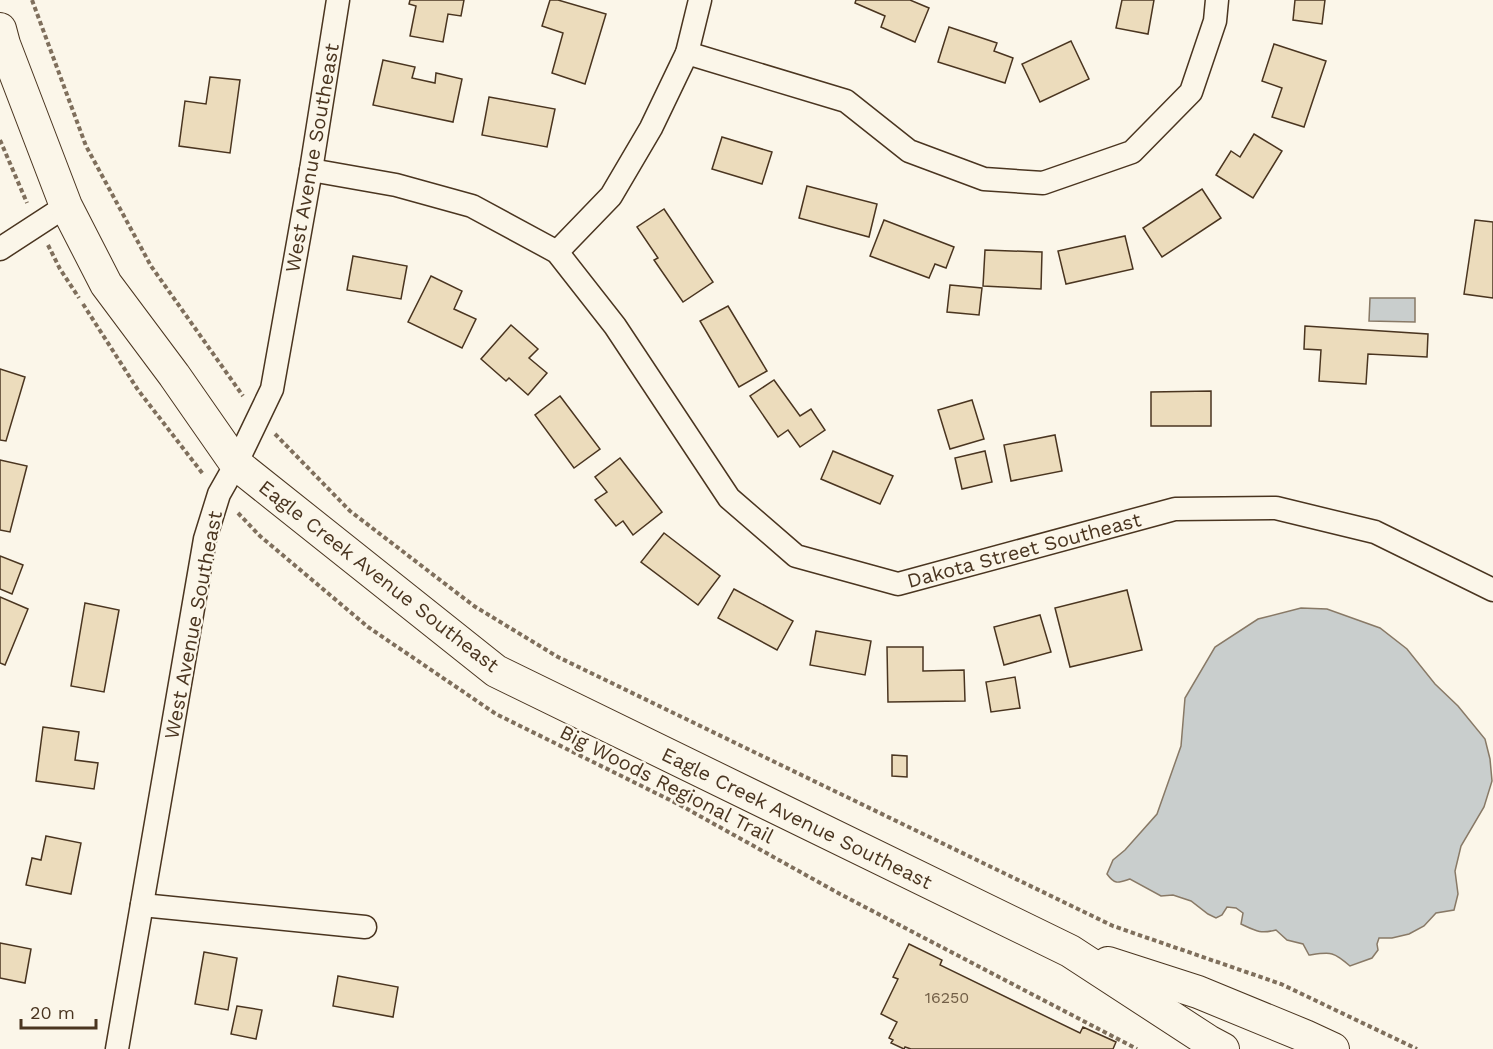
<svg xmlns="http://www.w3.org/2000/svg" width="1493" height="1049" font-family="'Work Sans',sans-serif">
<style>
.water{fill:#c9cecd;stroke:#887966;stroke-width:1.5}
.building{fill:#ecdcbc;stroke:#4a3520;stroke-width:1.5}
.lines{fill:none;stroke-linecap:round;stroke-linejoin:round}
.minor-casing{stroke:#4a3520;stroke-width:25}
.secondary-casing{stroke:#4a3520;stroke-width:34}
.path{stroke:#7f6f5c;stroke-width:4;stroke-dasharray:4.5 3;stroke-linecap:butt}
.minor{stroke:#fbf6e9;stroke-width:22}
.secondary{stroke:#fbf6e9;stroke-width:32}
.labels{text-anchor:middle;dominant-baseline:central;stroke-width:4.5;stroke-linejoin:round;paint-order:stroke}
.number-label{font-size:16px;fill:#725f47}
.street-label{font-size:20px;fill:#4a3520;stroke:#fbf6e9}
</style>
<rect width="100%" height="100%" fill="#fbf6e9"/>
<g class="water">
<path d="M1370 298H1415V322L1369 321Z"/>
<path d="M1301 608 1327 609 1380 628 1407 649 1435 684 1458 706 1485 739 1490 759 1492 781 1484 807 1461 846 1455 871 1458 894 1454 910 1436 913 1424 926 1409 934 1392 938H1379L1377 944 1378 950 1372 958 1350 966C1333 951 1331 952 1309 955L1303 944 1287 940 1276 930C1260 934 1256 931 1241 924L1243 913 1236 908 1227 907 1222 915 1216 918 1208 914 1191 901 1173 895 1161 896 1130 879C1118 883 1115 885 1107 874L1113 860 1125 850 1157 814 1181 746 1185 698 1215 647 1258 619Z"/>
</g>
<g class="building">
<path d="M410 0H464L461 16 448 14 443 42 410 36 416 6 409 4Z"/>
<path d="M550 0H558L606 14 585 84 552 73 563 33 542 26Z"/>
<path d="M856 0H910L929 8 915 42 881 27 885 16 855 3Z"/>
<path d="M1122 0H1154L1148 34 1116 28Z"/>
<path d="M1295 0H1325L1322 24 1293 20Z"/>
<path d="M949 27 997 43 994 51 1013 58 1005 83 938 62Z"/>
<path d="M1071 41 1089 79 1040 102 1022 64Z"/>
<path d="M1274 44 1326 61 1304 127 1272 117 1282 88 1262 81Z"/>
<path d="M383 60 415 67 412 78 435 83 436 73 462 79 453 122 373 105Z"/>
<path d="M210 77 240 80 230 153 179 146 185 101 206 104Z"/>
<path d="M489 97 555 109 547 147 482 135Z"/>
<path d="M1254 134 1282 151 1253 198 1216 175 1231 151 1240 157Z"/>
<path d="M722 137 772 152 762 184 712 169Z"/>
<path d="M807 186 877 204 869 237 799 218Z"/>
<path d="M1202 189 1221 218 1162 257 1143 228Z"/>
<path d="M664 209 713 282 683 302 654 260 658 258 637 227Z"/>
<path d="M884 220 954 247 946 268 935 264 929 278 870 256Z"/>
<path d="M1475 220 1493 222V298L1464 294Z"/>
<path d="M1125 236 1133 269 1066 284 1058 251Z"/>
<path d="M985 250 1042 252 1041 289 983 286Z"/>
<path d="M353 256 407 266 401 299 347 290Z"/>
<path d="M431 276 462 291 454 309 476 319 462 348 408 322Z"/>
<path d="M950 285 982 288 979 315 947 312Z"/>
<path d="M728 306 767 371 739 387 700 321Z"/>
<path d="M511 325 538 349 529 358 547 373 528 395 509 378 506 381 481 359Z"/>
<path d="M1305 326 1428 334 1427 357 1368 354 1366 384 1319 381 1321 350 1304 349Z"/>
<path d="M0 369 25 377 6 441 0 440Z"/>
<path d="M774 380 800 416 811 409 825 430 800 447 788 430 778 437 750 396Z"/>
<path d="M1211 391V426H1151V392Z"/>
<path d="M560 396 600 449 574 468 535 415Z"/>
<path d="M972 400 984 439 950 449 938 410Z"/>
<path d="M1055 435 1062 471 1011 481 1004 445Z"/>
<path d="M833 451 893 476 880 504 821 479Z"/>
<path d="M985 451 992 482 962 489 955 458Z"/>
<path d="M620 458 662 512 633 535 623 521 616 526 595 500 607 492 595 477Z"/>
<path d="M0 460 27 466 10 532 0 530Z"/>
<path d="M664 533 720 576 698 605 641 562Z"/>
<path d="M0 556 23 565 12 594 0 589Z"/>
<path d="M734 589 793 621 777 650 718 618Z"/>
<path d="M1127 590 1142 650 1070 667 1055 608Z"/>
<path d="M0 597 28 609 5 665 0 663Z"/>
<path d="M85 603 119 610 104 692 71 686Z"/>
<path d="M1040 615 1051 652 1004 665 994 627Z"/>
<path d="M816 631 871 641 865 675 810 665Z"/>
<path d="M887 647H923V671L964 670 965 701 888 702Z"/>
<path d="M1015 677 1020 708 991 712 986 682Z"/>
<path d="M43 727 79 732 75 760 98 763 94 789 36 781Z"/>
<path d="M892 755 907 756V777L892 776Z"/>
<path d="M46 836 81 843 71 894 26 885 32 858 41 860Z"/>
<path d="M0 943 31 949 25 983 0 978Z"/>
<path d="M909 944 942 960 940 965 1080 1033 1083 1027 1116 1042 1113 1049H911L905 1047 904 1049 891 1043 893 1040 889 1038 897 1022 881 1014 898 979 893 977Z"/>
<path d="M204 952 237 958 228 1010 195 1004Z"/>
<path d="M338 976 398 987 393 1017 333 1006Z"/>
<path d="M237 1006 262 1010 256 1039 231 1034Z"/>
</g>
<g class="lines">
<defs>
<g id="minor">
<path d="M687 53 846 101 909 151 984 179 1043 183 1132 152 1191 92 1215 21 1217 0"/>
<path d="M311 170 396 185 472 206 557 252 615 326 729 498 796 556 898 584 1175 509 1276 508 1375 532 1493 590"/>
<path d="M0 249 66 206"/>
<path d="M557 252 611 196 651 128 687 53 700 0"/>
<path d="M142 905 365 927"/>
<path d="M117 1049 205 539 219 494 236 464 272 389 311 170 338 0"/>
</g>
<g id="secondary">
<path d="M0 29 4 44 66 206 106 284 174 375 236 464 496 671 1070 951 1208 1041 1223 1049"/>
<path d="M1108 963 1198 992 1305 1036 1333 1049"/>
</g>
</defs>
<use href="#minor" class="minor-casing"/>
<use href="#secondary" class="secondary-casing"/>
<g class="path">
<path d="M32 0 86 146 151 266 243 396"/>
<path d="M0 140 27 203"/>
<path d="M48 245 60 269 79 298"/>
<path d="M83 304 138 390 203 474"/>
<path d="M275 434 350 511 474 606 558 657 1113 926 1281 984 1417 1049"/>
<path d="M238 513 260 536 368 627 496 714 680 805 840 894 1137 1049"/>
</g>
<use href="#minor" class="minor"/>
<use href="#secondary" class="secondary"/>
</g>
<g class="labels">
<g class="number-label">
<text x="947" y="997">16250</text>
</g>
<g class="street-label">
<text transform="translate(312 158) rotate(-80)">West Avenue Southeast</text>
<text transform="translate(1024 550) rotate(-15)">Dakota Street Southeast</text>
<text transform="translate(379 576) rotate(38)">Eagle Creek Avenue Southeast</text>
<text transform="translate(193 625) rotate(-79)">West Avenue Southeast</text>
<text transform="translate(667 784) rotate(27)">Big Woods Regional Trail</text>
<text transform="translate(797 818) rotate(26)">Eagle Creek Avenue Southeast</text>
</g>
</g>
<path d="M21 1019v9h75v-9" fill="none" stroke="#4a3520" stroke-width="3"/>
<text x="30" y="1019" font-size="18" fill="#4a3520" stroke="#fbf6e9" stroke-width="4.5" paint-order="stroke">20 m</text>
</svg>
